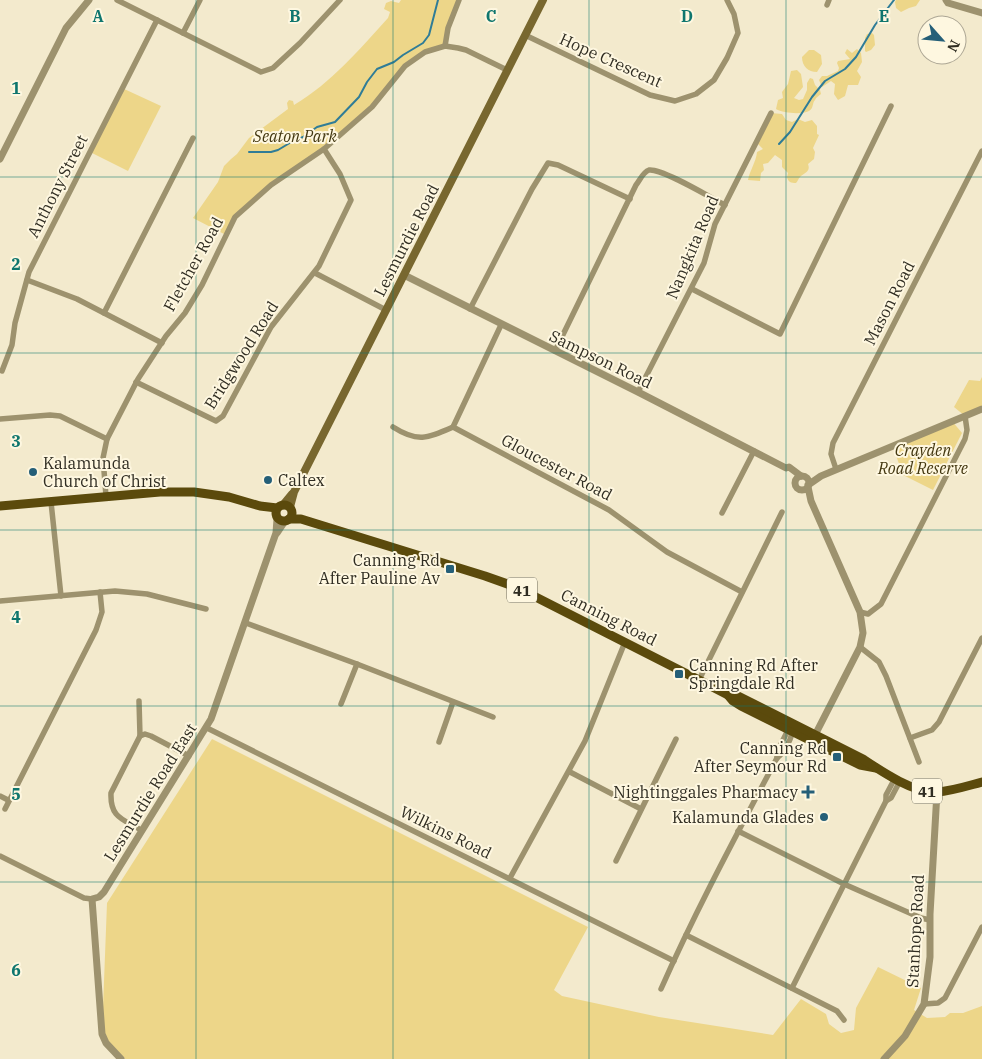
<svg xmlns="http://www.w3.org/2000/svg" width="982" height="1059" font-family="'IBM Plex Serif',serif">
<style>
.green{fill:#edd689}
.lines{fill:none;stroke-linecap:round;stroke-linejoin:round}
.stream{stroke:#2f7c97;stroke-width:2}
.minor{stroke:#9d926e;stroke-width:5.5}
.tertiary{stroke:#9d926e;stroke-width:7}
.secondary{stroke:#78672f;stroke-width:8}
.primary{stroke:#5b4a0c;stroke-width:9}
.grid{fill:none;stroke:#0f766e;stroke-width:1;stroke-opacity:0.55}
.poi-dot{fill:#255f78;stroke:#fef7e0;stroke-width:2}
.labels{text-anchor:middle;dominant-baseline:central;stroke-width:4;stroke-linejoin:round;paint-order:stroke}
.shield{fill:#fef7e0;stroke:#6e6a5b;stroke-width:1}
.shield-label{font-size:15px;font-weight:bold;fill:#302d22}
.street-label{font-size:16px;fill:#302d22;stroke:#fef7e0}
.park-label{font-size:16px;font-style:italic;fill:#433710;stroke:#fef7e0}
.poi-label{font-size:16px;fill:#302d22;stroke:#fef7e0;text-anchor:end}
.grid-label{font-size:16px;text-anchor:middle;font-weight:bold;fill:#0f766e;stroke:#fef7e0;stroke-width:4;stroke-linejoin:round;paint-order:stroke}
</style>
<rect width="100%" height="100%" fill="#f3eacd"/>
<g class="green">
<path d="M401 0H459L445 46 425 52 405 66 372 107 324 149 271 185 235 217 226 235 193 218 218 182 224 166 231 159 237 154 249 138 288 109 287 103 289 100 293 101 294 105C331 83 359 50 388 18L390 12 384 9 386 3 391 1 399 3Z"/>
<path d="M896 0H920L916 6 909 8 901 12 896 8 895 2Z"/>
<path d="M872 33 874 35 875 45 871 50 866 52 865 51V38L867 34Z"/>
<path d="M847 49 852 53 857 49 861 53 862 62 857 71 861 77 858 85H848L845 96 838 100 834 94 835 84 831 81 822 87 819 80 822 76H827L838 71 839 68 837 63 838 61 850 59 845 53Z"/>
<path d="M809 50H814L821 55 822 64 817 72C808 72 802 66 802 57Z"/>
<path d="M797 70 801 74 803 87 794 98 799 100 803 99 807 90V83L810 78 813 79 815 85 820 90 821 94C819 96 816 97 815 100 812 103 814 108 809 111 801 115 783 113 776 109L778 100 783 98 782 92 788 84 791 71Z"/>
<path d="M122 88 161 106 128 171 90 152Z"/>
<path d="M771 113 782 114 786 120 792 122 798 119 805 122 812 120 817 126V134L819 135 813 148 815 152 814 159 808 164C811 172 804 173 800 177 798 179 798 181 796 183 791 183 788 182 787 177L788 173 782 167V160L775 155 768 163 763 164 764 170 761 173 760 181 748 180C750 170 756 162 757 152L763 149 756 142Z"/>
<path d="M982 377V409L965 416 954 407 969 380 980 381Z"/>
<path d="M952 421 962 433 933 490 903 475 893 447Z"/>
<path d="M212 739 588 927 554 990 562 996 659 1017 773 1035 801 999 826 1014 829 1024 841 1033 854 1030 856 1008 878 967 921 988 914 1010 927 1018 945 1017 950 1013H963L982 1006V1059H125L102 1034 107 903Z"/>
</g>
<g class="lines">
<g class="stream">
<path d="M779 144 790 132 812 97 825 81 845 69 856 57 875 25 894 0"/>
<path d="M249 152H271L278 150 293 141 303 137 317 127 335 122 359 97 367 82 377 69 394 62 403 55 423 43 429 35 438 0"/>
</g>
<g class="minor">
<path d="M117 0 261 72 273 68 300 43 340 0"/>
<path d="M827 5 829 0"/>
<path d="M183 33 200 0"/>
<path d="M525 35 650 95 675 101 696 94 714 80 727 58 738 33 734 14 727 0"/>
<path d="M445 46 448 28 459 0"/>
<path d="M315 273 386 310"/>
<path d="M27 280 77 299 162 343"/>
<path d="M692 289 780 334 891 106"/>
<path d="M470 309 532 189 548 163 558 165 630 199"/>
<path d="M104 313 193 138"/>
<path d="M501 325 453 427 609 510 667 552 742 592"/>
<path d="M555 351 636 185C640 180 643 172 649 170 662 168 711 198 725 205"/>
<path d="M2 371 12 345 15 323 29 272 157 20"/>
<path d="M136 382 216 421 223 416 271 327 319 266 351 200 340 174 324 149"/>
<path d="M638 392 704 263 715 224 771 113"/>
<path d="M0 419 50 415 60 416 107 439"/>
<path d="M393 427C418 443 428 438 453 427"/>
<path d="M836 469 831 454 833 443 982 151"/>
<path d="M106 496 103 458 107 439 138 379 166 336 185 313 202 285 235 217 271 185 324 149 372 107 405 66 425 52 445 46 458 48 466 50 507 70"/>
<path d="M51 502 61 596"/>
<path d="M722 513 754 451"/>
<path d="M0 601 115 591 147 594 206 609"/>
<path d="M860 612 868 614 881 604 965 439 967 430 965 416"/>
<path d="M246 623 357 664 493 717"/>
<path d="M860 647 879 662 886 676 919 762"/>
<path d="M699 680 782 512"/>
<path d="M139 701 140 736 145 734 151 736 189 756"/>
<path d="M341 704 357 664"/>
<path d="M207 728 674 961"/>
<path d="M140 736 111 793C110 818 123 819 141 830"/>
<path d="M910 738 932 730 939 722 982 638"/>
<path d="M439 742 453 702"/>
<path d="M777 758V752L789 728"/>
<path d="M570 772 641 809"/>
<path d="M0 796 8 800"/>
<path d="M886 801 891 798 900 781"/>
<path d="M5 809 96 630 102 612 100 592"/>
<path d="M738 831 844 884 921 918 930 920"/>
<path d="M0 856 84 898 92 899"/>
<path d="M616 861 676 739"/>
<path d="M510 878 585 741 625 642"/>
<path d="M686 935 837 1011 844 1020"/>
<path d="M792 988 886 801V795L895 778"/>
<path d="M661 989C696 910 737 834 777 758 785 752 792 738 793 728"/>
<path d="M924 1004 938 1003 945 998 982 927"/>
</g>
<g class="tertiary">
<path d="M946 0 948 3 982 13"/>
<path d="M0 159 66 28 89 0"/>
<path d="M404 275 638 392 786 468 789 467 801 476"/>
<circle cx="802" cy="483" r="7"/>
<path d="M808 485 821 476 982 409"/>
<path d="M808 487 811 501 860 612 863 633 860 647 813 739"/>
<path d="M277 533 285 521"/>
<path d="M121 1059 106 1043 102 1034 92 899 99 897 104 892 211 719 276 533 277 519"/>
<path d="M884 1059 905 1036 924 1004 930 957V914L937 792"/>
</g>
<g class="secondary">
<path d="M283 505 292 494"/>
<path d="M290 507 294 492 543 0"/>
</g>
<g class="primary">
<circle cx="284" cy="513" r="8"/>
<path d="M0 506 160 492H194L229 497 260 506 277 508"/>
<path d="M289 519H301L485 576 516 587 699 680 728 695 733 701 741 706 860 765 876 768"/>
<path d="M728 695H736L863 759C881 771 915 794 937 792 952 791 967 786 982 782"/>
</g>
</g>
<path class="grid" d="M196 0V1059M393 0V1059M589 0V1059M786 0V1059M0 177H982M0 353H982M0 530H982M0 706H982M0 882H982"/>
<g class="poi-dot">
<circle cx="33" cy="472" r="5"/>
<circle cx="268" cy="480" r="5"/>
<rect x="445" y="564" width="10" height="10" rx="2.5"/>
<rect x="674" y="669" width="10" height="10" rx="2.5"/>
<rect x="832" y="752" width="10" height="10" rx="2.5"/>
<path d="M805.5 784.5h5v5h5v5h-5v5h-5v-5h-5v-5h5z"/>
<circle cx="824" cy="817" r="5"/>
</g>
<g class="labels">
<g class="shield">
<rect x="507" y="577.5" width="30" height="25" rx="4"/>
<rect x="912" y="778.5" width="30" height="25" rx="4"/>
</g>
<g class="shield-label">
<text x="522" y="590">41</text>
<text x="927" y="791">41</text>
</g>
<g class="street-label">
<text transform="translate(611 60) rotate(24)">Hope Crescent</text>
<text transform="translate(57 186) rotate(-63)">Anthony Street</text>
<text transform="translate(406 240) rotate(-63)">Lesmurdie Road</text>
<text transform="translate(692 247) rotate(-67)">Nangkita Road</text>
<text transform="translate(193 264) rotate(-61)">Fletcher Road</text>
<text transform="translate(889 303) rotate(-63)">Mason Road</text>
<text transform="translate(241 355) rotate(-58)">Bridgwood Road</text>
<text transform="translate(601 359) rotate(26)">Sampson Road</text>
<text transform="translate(557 467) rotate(28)">Gloucester Road</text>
<text transform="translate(609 617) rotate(27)">Canning Road</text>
<text transform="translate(150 792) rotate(-58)">Lesmurdie Road East</text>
<text transform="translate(446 832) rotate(26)">Wilkins Road</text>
<text transform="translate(915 931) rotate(-87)">Stanhope Road</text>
</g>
<g class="park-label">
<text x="295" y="136">Seaton Park</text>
<text x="923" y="450">Crayden<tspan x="923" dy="18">Road Reserve</tspan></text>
</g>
<g class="poi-label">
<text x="43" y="463" text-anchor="start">Kalamunda<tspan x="43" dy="18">Church of Christ</tspan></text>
<text x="278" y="480" text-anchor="start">Caltex</text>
<text x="440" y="560">Canning Rd<tspan x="440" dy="18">After Pauline Av</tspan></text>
<text x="689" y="665" text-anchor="start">Canning Rd After<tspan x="689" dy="18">Springdale Rd</tspan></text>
<text x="827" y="748">Canning Rd<tspan x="827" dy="18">After Seymour Rd</tspan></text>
<text x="798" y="792">Nightinggales Pharmacy</text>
<text x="814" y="817">Kalamunda Glades</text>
</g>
</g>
<g class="grid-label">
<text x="98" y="22">A</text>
<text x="295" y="22">B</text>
<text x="491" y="22">C</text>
<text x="687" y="22">D</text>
<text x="884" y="22">E</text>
<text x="16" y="94">1</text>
<text x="16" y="270">2</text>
<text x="16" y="447">3</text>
<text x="16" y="623">4</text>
<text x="16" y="800">5</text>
<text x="16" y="976">6</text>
</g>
<g transform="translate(942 40) rotate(117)"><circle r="24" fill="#fef7e0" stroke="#aca694"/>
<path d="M0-4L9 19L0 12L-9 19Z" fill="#255f78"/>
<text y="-8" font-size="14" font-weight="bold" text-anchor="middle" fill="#302d22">N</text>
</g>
</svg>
